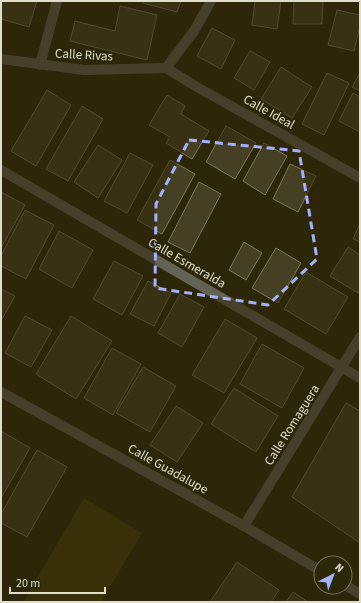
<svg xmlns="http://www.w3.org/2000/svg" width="361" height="603" font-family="'Source Sans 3',sans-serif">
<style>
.green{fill:#463c0a}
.building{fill:#453f23;stroke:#7f785a}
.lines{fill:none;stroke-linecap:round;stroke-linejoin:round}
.minor{stroke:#646155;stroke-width:10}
.tertiary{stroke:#646155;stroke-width:10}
.marked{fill:none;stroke:#a6b1fc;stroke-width:3;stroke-dasharray:8 5;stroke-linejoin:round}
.labels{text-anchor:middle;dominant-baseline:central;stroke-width:3;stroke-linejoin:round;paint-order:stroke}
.street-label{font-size:13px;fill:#e1ddcd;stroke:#2d270a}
</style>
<rect width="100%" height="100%" fill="#2d270a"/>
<path class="green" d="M84 498 142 533 101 602H23Z"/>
<g class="building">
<path d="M1 1H37L29 27 1 19Z"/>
<path d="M144 1H181L177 12 143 3Z"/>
<path d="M255 1H281L277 29 252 25Z"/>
<path d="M294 1H323L322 24H293Z"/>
<path d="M120 6 157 15 147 60 70 41 75 21 115 31Z"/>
<path d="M337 10 360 15V26L354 51 328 45Z"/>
<path d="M212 28 235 40 221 69 197 56Z"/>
<path d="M250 51 270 62 254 90 234 78Z"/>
<path d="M281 67 312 87 292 118 261 99Z"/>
<path d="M327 73 349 83 324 135 302 124Z"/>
<path d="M360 73V91L352 87Z"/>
<path d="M47 90 71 105 36 166 11 151Z"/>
<path d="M353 93 360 97V132L339 121Z"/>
<path d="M167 95 185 106 181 114 209 131 192 159 166 143 170 137 149 125Z"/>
<path d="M82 106 103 119 68 181 46 169Z"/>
<path d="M226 126 256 143 235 179 206 162Z"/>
<path d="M264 143 287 156 265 195 243 181Z"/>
<path d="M98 145 122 160 98 198 74 182Z"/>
<path d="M130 153 153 165 127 213 104 201Z"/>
<path d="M170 160 195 174 162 234 137 220Z"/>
<path d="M290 164 316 176 298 212 273 199Z"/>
<path d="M199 182 221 194 190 253 168 242Z"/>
<path d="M1 192 25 205 1 248Z"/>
<path d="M25 210 54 225 26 279 1 266V256Z"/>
<path d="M360 223V242L353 239Z"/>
<path d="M59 231 93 250 72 288 39 269Z"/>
<path d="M244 242 262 253 246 280 229 270Z"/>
<path d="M348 247 360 255V289L358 293 330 276Z"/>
<path d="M276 248 301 263 278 303 252 288Z"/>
<path d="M114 261 143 276 122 315 93 299Z"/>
<path d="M306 272 348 297 326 334 284 309Z"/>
<path d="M148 281 171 293 154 326 130 314Z"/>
<path d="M1 289 15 296 1 321Z"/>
<path d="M180 294 204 307 182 347 158 333Z"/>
<path d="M25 316 52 330 31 367 5 353Z"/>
<path d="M71 316 112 341 76 399 36 374Z"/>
<path d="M225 319 257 338 224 393 192 375Z"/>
<path d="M262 344 304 368 282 408 240 384Z"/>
<path d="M112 348 141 364 113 415 84 398Z"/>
<path d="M143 367 176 386 150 432 116 413Z"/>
<path d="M234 388 278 416 256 452 211 424Z"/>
<path d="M346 403 360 411V543L292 497Z"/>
<path d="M176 406 203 423 177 462 150 445Z"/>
<path d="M1 431 30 448 1 498Z"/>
<path d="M37 450 67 467 27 537 1 523V514Z"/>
<path d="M237 562 279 590 271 602H210Z"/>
<path d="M293 592 308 602H286Z"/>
</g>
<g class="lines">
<g class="minor">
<path d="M1 59 84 70 166 68"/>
<path d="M40 65 57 1"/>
<path d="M166 68 197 87 360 178"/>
<path d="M166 68 194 31 211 1"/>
<path d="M1 170 360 378"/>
<path d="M244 526 360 337"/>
</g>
<g class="tertiary">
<path d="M1 392 244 526 321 571"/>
<path d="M345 585 360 594"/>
</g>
</g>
<path d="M0 0H361V603H0ZM189 140 299 151 317 259 268 305 155 288 156 204Z" fill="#2d270a" fill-opacity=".55" fill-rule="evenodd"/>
<path class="marked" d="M189 140 299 151 317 259 268 305 155 288 156 204Z"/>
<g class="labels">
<g class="street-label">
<text transform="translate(84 55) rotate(3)">Calle Rivas</text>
<text transform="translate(269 112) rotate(29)">Calle Ideal</text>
<text transform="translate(187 263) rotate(30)">Calle Esmeralda</text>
<text transform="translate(292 425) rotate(-58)">Calle Romaguera</text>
<text transform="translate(168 469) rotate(29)">Calle Guadalupe</text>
</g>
</g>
<rect width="361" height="603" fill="none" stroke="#e1ddcd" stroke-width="4"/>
<g transform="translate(333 575) rotate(42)"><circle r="19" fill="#2d270a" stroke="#757058"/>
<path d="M0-3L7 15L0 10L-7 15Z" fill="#a6b1fc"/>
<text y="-6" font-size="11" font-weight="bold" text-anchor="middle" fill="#e1ddcd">N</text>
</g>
<path d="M10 587v6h95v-6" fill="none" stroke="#e1ddcd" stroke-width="2"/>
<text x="16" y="587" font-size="12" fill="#e1ddcd" stroke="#2d270a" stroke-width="3" paint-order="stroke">20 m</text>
</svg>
